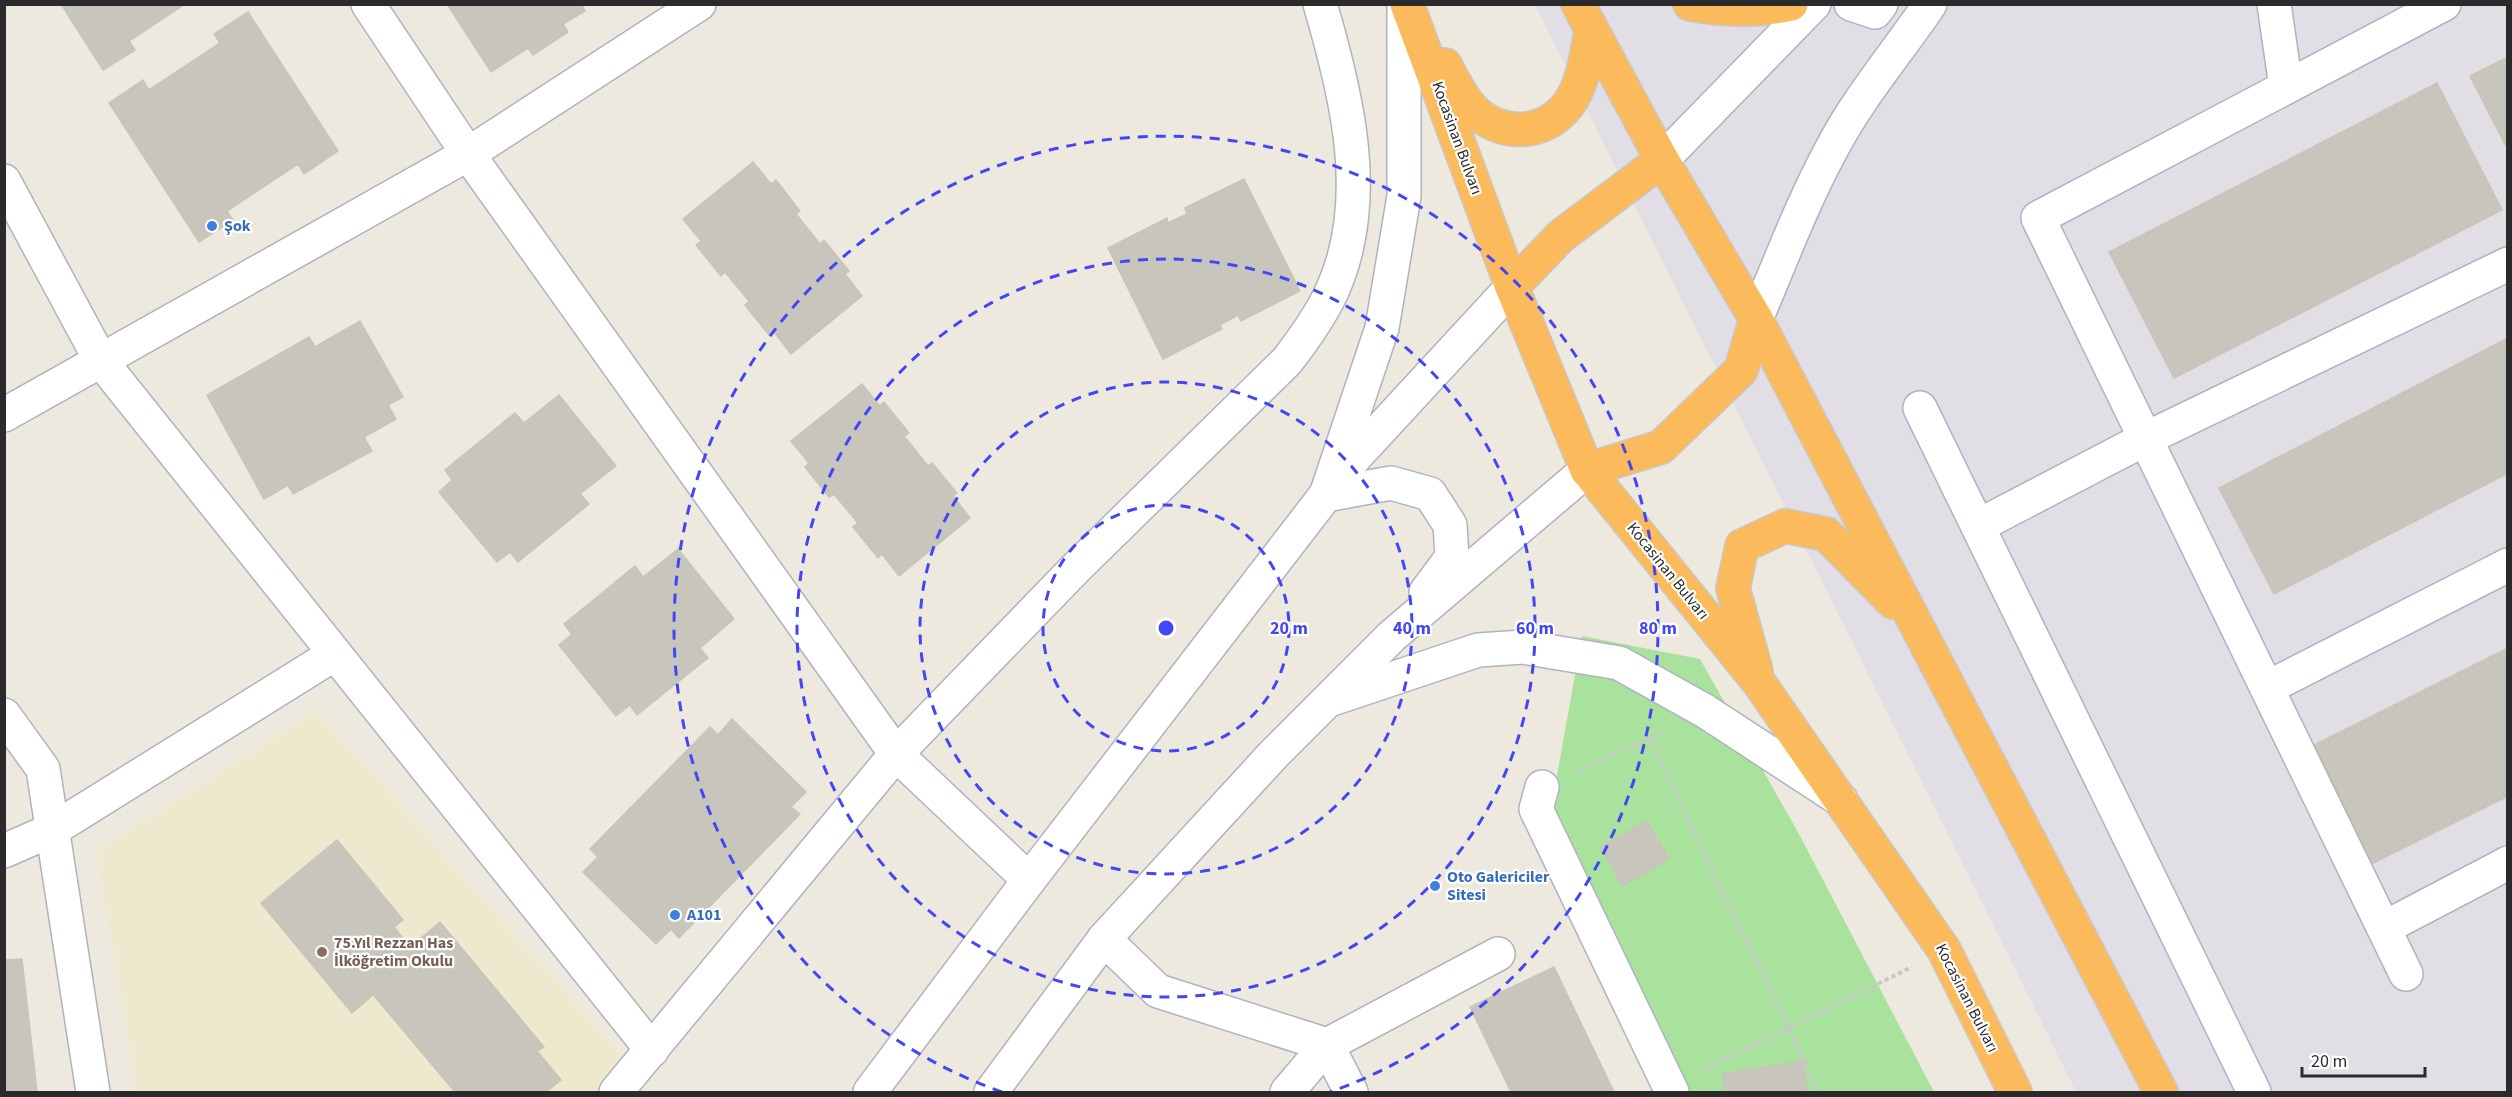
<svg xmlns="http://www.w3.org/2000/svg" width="2512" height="1097" font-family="'Source Sans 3',sans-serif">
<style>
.industrial{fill:#e1dee5}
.education{fill:#eee9ce}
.green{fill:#a8e29c}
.building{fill:#c8c5bd;stroke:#c8c5b7;stroke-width:1.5}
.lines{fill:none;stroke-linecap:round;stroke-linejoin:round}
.street-casing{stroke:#b1b2bf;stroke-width:36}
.secondary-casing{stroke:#b1b2bf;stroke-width:36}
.highway-casing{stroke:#c8c8c8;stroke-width:36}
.path{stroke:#c8c8c8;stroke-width:4;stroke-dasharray:4.5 3;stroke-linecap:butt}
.street{stroke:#fff;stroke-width:33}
.secondary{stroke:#fff;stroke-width:33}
.highway{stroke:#fbba5b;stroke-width:33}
.ring{fill:none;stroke:#4246f6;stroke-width:3;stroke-dasharray:10 8}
.shop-dot{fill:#3f7fe0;stroke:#fff;stroke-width:2}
.education-dot{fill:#8d6e63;stroke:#fff;stroke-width:2}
.labels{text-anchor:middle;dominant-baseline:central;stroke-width:4.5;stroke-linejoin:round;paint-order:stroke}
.street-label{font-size:16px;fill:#2b2b2b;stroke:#fff}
.shop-label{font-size:16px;font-weight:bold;fill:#366cbe;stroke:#fff;text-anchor:start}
.education-label{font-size:16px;font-weight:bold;fill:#785e54;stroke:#fff;text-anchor:start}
.centre{fill:#4246f6;stroke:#fff;stroke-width:3}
.ring-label{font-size:18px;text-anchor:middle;font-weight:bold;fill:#4246f6;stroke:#fff;stroke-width:4.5;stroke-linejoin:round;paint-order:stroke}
</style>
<rect width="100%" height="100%" fill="#ede9de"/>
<path class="industrial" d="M1535 5H2507V1092H2076Z"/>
<path class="education" d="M317 710 620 1053 617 1067 597 1092H137L96 851Z"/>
<path class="green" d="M1582 636 1700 659 1799 834 1934 1092H1676L1548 825Z"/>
<g class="building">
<path d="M61 4H185L129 41 135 50 103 70Z"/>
<path d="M447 4H581L585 11 563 24 568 32 533 55 528 48 491 72Z"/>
<path d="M248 12 338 151 304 174 298 164 227 211 233 220 199 242 109 103 143 80 149 90 220 43 214 34Z"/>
<path d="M2508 57V150L2470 76Z"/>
<path d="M2437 83 2502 210 2174 378 2109 252Z"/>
<path d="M753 162 771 184 776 180 800 211 796 214 820 244 824 240 849 271 845 274 862 296 791 354 774 332 769 335 745 305 749 301 725 272 721 276 696 245 701 241 683 219Z"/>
<path d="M1244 179 1300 291 1241 321 1238 315 1220 325 1222 329 1163 359 1108 248 1167 218 1168 223 1187 214 1185 208Z"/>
<path d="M360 321 403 397 388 405 396 419 364 437 372 451 293 494 288 485 264 499 207 395 309 337 315 347Z"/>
<path d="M2508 338V473L2274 594 2219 488Z"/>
<path d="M862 384 880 406 884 402 909 433 904 436 928 466 932 463 957 493 953 496 970 518 899 576 882 554 878 558 853 527 858 523 834 494 829 497 805 467 809 463 791 441Z"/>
<path d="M559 395 616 466 580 494 589 504 518 562 510 552 497 562 439 492 452 480 445 470 515 413 524 423Z"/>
<path d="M678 549 734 619 700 648 708 658 637 715 630 705 616 716 559 645 572 634 564 624 635 566 643 577Z"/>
<path d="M2508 648V796L2373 863 2314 745Z"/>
<path d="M732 719 806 792 791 807 800 814 679 938 671 929 656 944 583 872 598 857 590 849 710 727 718 735Z"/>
<path d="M1647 821 1669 859 1623 886 1601 847Z"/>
<path d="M337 840 403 920 394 927 410 947 365 985 373 995 352 1013 261 903Z"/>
<path d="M440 922 544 1047 537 1051 561 1080 546 1092H455L365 985Z"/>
<path d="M22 959 37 1092H4V960Z"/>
<path d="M1554 967 1614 1092H1511L1470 1007Z"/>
<path d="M1803 1061 1808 1092H1725L1722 1074Z"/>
</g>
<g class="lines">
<defs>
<g id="street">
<path d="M368 4 468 154 896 754 1029 880"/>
<path d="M2274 4 2286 87"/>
<path d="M4 181 101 361 652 1050"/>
<path d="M1920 408 2254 1092"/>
<path d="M4 415 468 154 699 4"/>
<path d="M1978 526 2145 439 2508 264"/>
<path d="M2267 688 2508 565"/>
<path d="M4 715 43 769 93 1092"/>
<path d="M1542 787 1536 809 1672 1092"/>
<path d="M4 851 52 830 333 655"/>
<path d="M2384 928 2508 863"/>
<path d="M1104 939 1158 991 1327 1045 1351 1092"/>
<path d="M2406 974 2038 218 2444 4"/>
<path d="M616 1092 896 754 1074 570 1287 361C1304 339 1320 317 1332 291 1373 201 1347 95 1320 4"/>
<path d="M1287 1092 1327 1045 1498 954"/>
</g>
<g id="secondary">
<path d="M1404 4V196L1382 328 1326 495 1391 483 1430 494 1450 525 1452 557 1426 592"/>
<path d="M1851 4 1875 12 1881 4"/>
<path d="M1662 160 1814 4"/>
<path d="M1756 319C1780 263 1801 206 1830 152 1857 99 1897 53 1930 4"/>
<path d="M1335 698 1478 650 1523 647 1619 663 1705 711 1841 800"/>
<path d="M870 1092 1029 880 1355 457 1512 287"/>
<path d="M991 1092 1104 939 1273 755 1392 636 1587 470"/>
</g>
<g id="highway">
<path d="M1407 4 1512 287 1587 470 1760 684 1944 950 2015 1092"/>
<path d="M1578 4 1662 160 1756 319 2161 1092"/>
<path d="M1690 4C1724 10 1757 12 1791 4"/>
<path d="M1445 65C1452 78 1459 93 1469 105 1495 136 1541 139 1568 105 1583 85 1587 55 1591 31"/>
<path d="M1512 287 1561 236 1662 160"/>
<path d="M1587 470 1661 447 1741 370 1756 319"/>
<path d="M1756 671 1733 588 1742 546 1785 526 1826 534 1893 602"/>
</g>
</defs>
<use href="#street" class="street-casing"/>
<use href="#secondary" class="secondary-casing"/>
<use href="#highway" class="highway-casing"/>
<g class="path">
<path d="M1649 738 1819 1092"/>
<path d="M1577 772 1662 732"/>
<path d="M1703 1070 1912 967"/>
</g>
<use href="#street" class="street"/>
<use href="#secondary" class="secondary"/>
<use href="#highway" class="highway"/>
</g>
<g class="ring">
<circle cx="1166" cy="628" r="123"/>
<circle cx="1166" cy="628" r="246"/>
<circle cx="1166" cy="628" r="369"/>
<path d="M1002 1092A492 492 0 1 1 1330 1092"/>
</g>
<g class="shop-dot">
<circle cx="212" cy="226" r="6"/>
<circle cx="1435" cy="886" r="6"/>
<circle cx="675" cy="915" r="6"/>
</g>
<circle class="education-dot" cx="322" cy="952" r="6"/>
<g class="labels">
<g class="street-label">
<text transform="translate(1457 138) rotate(70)">Kocasinan Bulvarı</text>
<text transform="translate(1668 571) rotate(51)">Kocasinan Bulvarı</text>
<text transform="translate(1967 998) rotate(63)">Kocasinan Bulvarı</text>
</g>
<g class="shop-label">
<text x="224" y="226">Şok</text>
<text x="1447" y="877">Oto Galericiler<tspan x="1447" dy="18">Sitesi</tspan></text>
<text x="687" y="915">A101</text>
</g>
<g class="education-label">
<text x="334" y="943">75.Yıl Rezzan Has<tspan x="334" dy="18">İlköğretim Okulu</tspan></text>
</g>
</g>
<circle cx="1166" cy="628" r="9" class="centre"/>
<g class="ring-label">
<text x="1289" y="634">20 m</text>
<text x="1412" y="634">40 m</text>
<text x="1535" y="634">60 m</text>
<text x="1658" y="634">80 m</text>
</g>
<rect width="2512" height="1097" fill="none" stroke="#2b2b2b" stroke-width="12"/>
<path d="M2302 1067v9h123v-9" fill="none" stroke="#2b2b2b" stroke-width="3"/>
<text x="2311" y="1067" font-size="18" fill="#2b2b2b" stroke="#ffffff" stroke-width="4.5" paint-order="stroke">20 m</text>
</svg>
